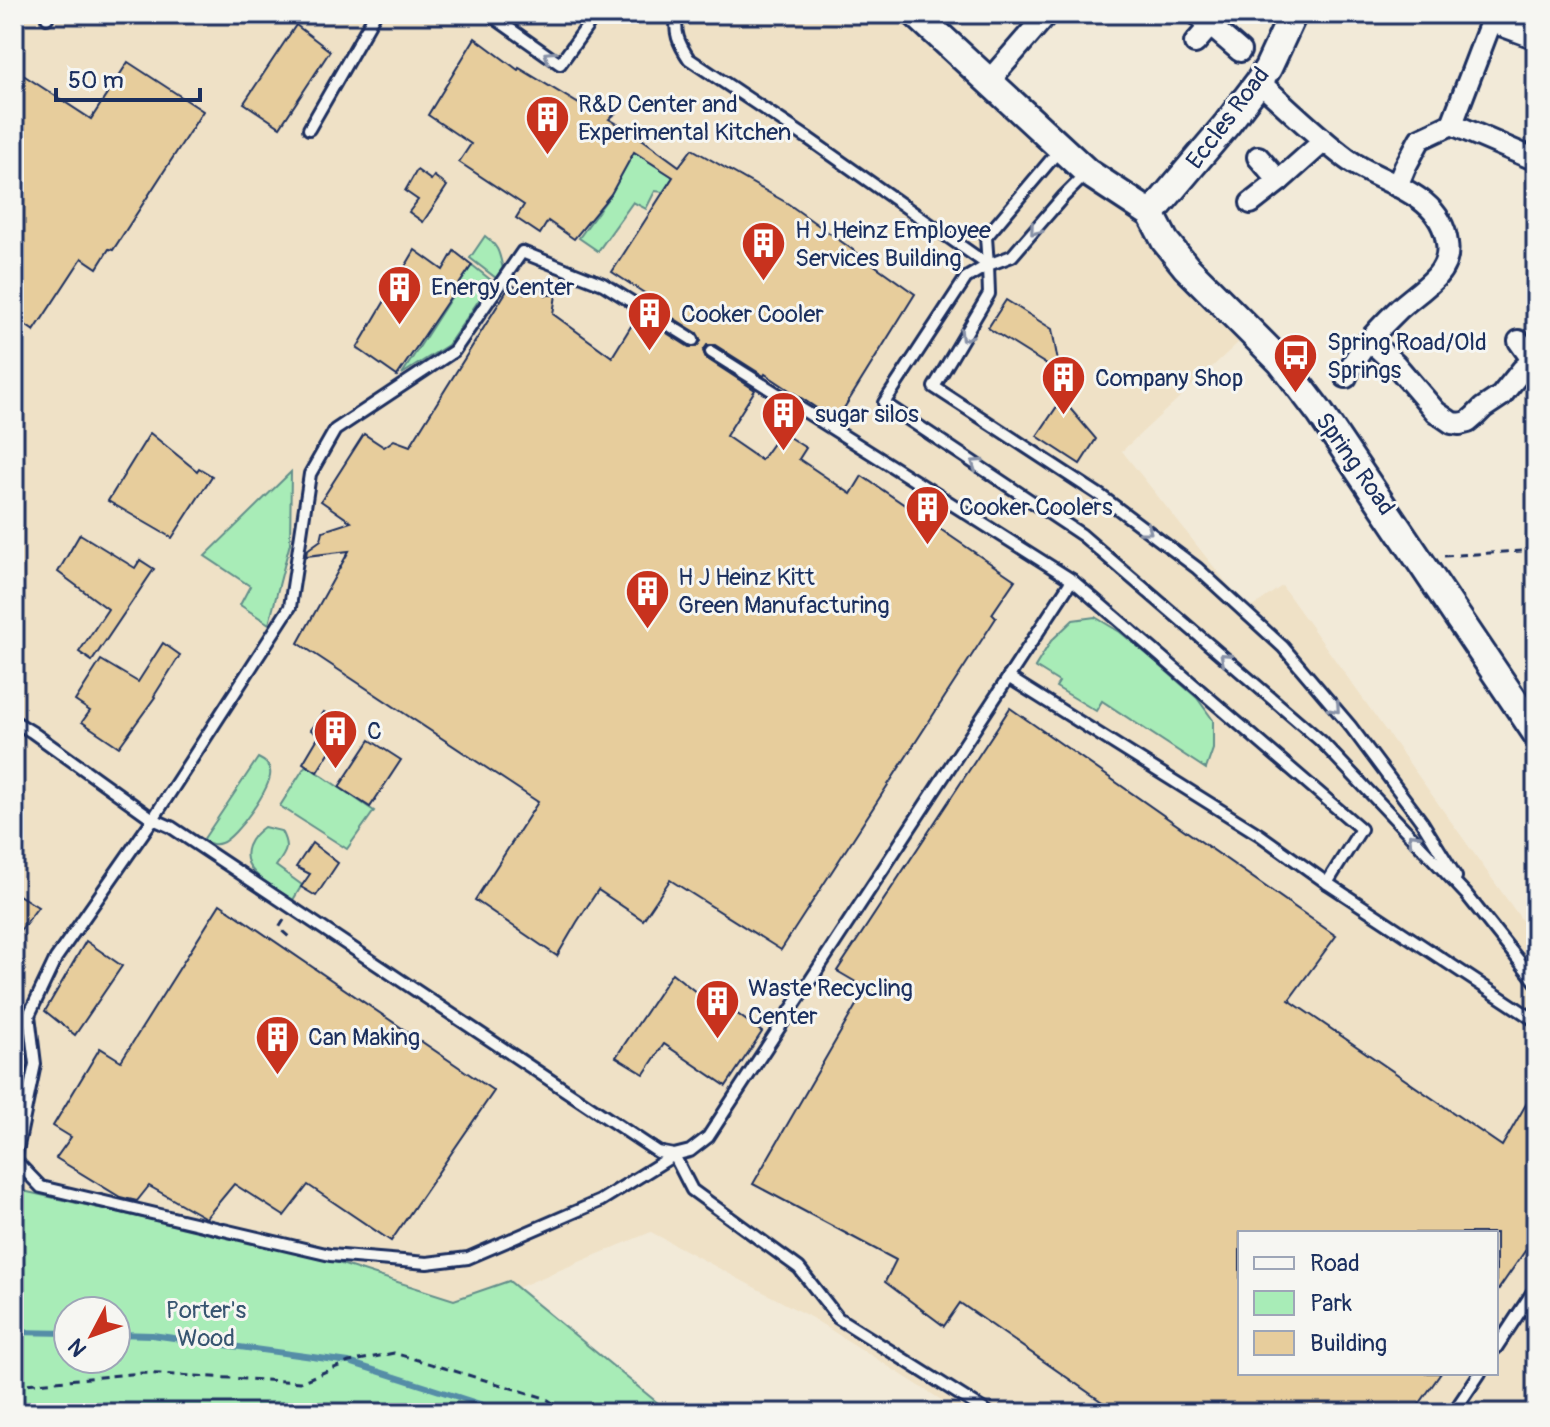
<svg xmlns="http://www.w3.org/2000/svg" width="1550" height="1427" font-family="Pangolin,sans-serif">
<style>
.built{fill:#efe1c6;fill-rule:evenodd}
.green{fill:#a8ecb7;stroke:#628e8a;stroke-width:2;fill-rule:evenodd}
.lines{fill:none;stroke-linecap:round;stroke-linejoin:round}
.stream{stroke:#558da7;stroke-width:6}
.building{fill:#e7cd9c;stroke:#1b2f5e;stroke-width:2}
.service-casing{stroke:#1b2f5e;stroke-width:16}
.minor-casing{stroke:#1b2f5e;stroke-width:26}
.tertiary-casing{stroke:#1b2f5e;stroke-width:32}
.path{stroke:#1b2f5e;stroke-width:3;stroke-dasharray:8 6;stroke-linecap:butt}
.service{stroke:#f6f6f2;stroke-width:10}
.minor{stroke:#f6f6f2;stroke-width:20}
.tertiary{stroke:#f6f6f2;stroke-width:26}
.oneway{stroke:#8892a8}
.labels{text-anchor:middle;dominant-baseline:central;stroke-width:6;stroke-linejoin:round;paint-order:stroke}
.poi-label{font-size:24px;fill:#1b2f5e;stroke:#f6f6f2;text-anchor:start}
.street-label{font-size:24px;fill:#1b2f5e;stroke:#f6f6f2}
.park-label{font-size:24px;fill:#375570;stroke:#f6f6f2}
</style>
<rect width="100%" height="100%" fill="#f2ead8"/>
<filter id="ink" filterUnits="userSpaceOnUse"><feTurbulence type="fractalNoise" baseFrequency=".0125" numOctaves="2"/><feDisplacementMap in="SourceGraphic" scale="16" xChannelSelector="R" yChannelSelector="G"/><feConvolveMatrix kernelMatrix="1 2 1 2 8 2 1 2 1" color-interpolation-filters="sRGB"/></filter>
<g filter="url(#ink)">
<path class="built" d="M14 14H925L1256 326 1122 451 1248 610 1282 586 1536 940V1383L1524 1413H962L812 1318 651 1232 457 1313 14 1202ZM1240 1233H1496V1373H1240Z"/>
<g class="green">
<path d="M634 152 673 177 663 192 655 191 646 209 633 202 598 251 579 238 611 194Z"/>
<path d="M485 236C499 247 499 252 503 269L496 278 470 258Z"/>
<path d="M472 265 492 281 448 345 402 374Z"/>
<path d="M291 472 290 543 269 624 240 605 250 586 205 556Z"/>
<path d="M1095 617 1120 632 1149 656 1197 698 1213 720V749L1206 769 1102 701 1096 711 1056 687 1059 682 1035 667 1051 641 1073 620Z"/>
<path d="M258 758C264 761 269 764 270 771 274 785 235 839 221 843 214 846 209 843 203 840Z"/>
<path d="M306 765 374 811 347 849 280 806Z"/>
<path d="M264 827 281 831C290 848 286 852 276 866L302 885 293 900C276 888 238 872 248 846 252 837 256 833 264 827Z"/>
<path d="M14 1189 319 1257 454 1300 509 1281 670 1413H14ZM68 1311H116V1359H68Z"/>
</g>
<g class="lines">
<g class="stream">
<path d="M14 1332 68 1333"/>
<path d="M116 1334 152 1335 349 1362 508 1413"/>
</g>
</g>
<g class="building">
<path d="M296 25 330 51 280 127 244 103Z"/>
<path d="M475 38 518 70 519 68 584 107 589 96 615 114 609 119 635 134 679 166 692 149 787 203 915 294 836 421 765 374 764 376 715 345H707L703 351 706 358 755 390 726 436 761 460 781 432 806 448 799 459 851 494 862 476 1015 580 992 614 996 618 781 950 670 880 643 920 598 890 577 922 557 956 475 900 538 802 298 643 349 551 306 556 307 550 321 540 323 531 351 522 321 501 364 434 384 447 394 440 410 446 511 284 524 293 538 283 546 295H556L553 314 612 357 638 315 689 347H696L701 341 697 333 646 301 649 296 612 272 673 177 634 152 611 194 574 239 548 221 540 234 516 218 524 205 459 162 471 144 428 115Z"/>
<path d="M128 62 203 111 113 250 109 249 97 268 82 258 34 331 14 317V69L91 119Z"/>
<path d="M417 170 431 180 434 176 447 186 423 222 409 212 418 200 405 191Z"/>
<path d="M415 250 443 270 454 251 472 265 397 376 357 348Z"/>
<path d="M1006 300 1052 329 1060 373 988 328Z"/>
<path d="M1062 399 1096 439 1080 464 1037 436Z"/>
<path d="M150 433 197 471 199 468 212 476 172 538 108 501Z"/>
<path d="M80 534 135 568 140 560 154 569 92 661 79 652 108 609 58 572Z"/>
<path d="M163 643 180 655 154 696 155 697 119 747 82 722 90 711 75 701 101 660 138 682Z"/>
<path d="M1010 708 1336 936 1289 1000 1502 1146 1536 1087V1235L1496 1293V1233H1240V1373H1441L1413 1413H1118L960 1303 944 1326 885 1282 896 1260 753 1184 866 988 837 971Z"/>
<path d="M324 712 345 727 317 772 303 763 319 736 311 730Z"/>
<path d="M370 740 401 760 370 807 339 787Z"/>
<path d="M312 843 338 863 316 896 301 887 310 874 296 867Z"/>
<path d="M14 892 38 907 14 939Z"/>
<path d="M220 904 494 1091 391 1241 308 1185 284 1216 234 1184 206 1218 149 1186 137 1201 120 1197 56 1158 71 1137 53 1126 100 1048 121 1061Z"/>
<path d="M86 941 122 966 75 1035 45 1011Z"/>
<path d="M672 973 706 1000 710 994 762 1032 726 1086 664 1044 644 1074 616 1057Z"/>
</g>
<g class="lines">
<defs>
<g id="service">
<path d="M489 14 560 64 596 14"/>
<path d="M678 14C673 32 679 44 689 59L809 139 988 265"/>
<path d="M47 18 49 14"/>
<path d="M309 129 375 14"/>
<path d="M1061 148 986 237 988 265 1012 256 1063 197 1086 174"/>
<path d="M988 265 966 278 884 403 1082 535 1321 741 1466 894 1536 982"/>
<path d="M988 265 989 294 934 387 1101 496 1197 568 1283 647 1351 727 1422 822 1456 877"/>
<path d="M693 340 603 284 522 252 454 351 335 430 310 474 290 607 153 819 56 958 29 1015 35 1064 15 1160 41 1187 330 1255 427 1263 468 1258 600 1201 674 1155 690 1151 708 1137 1072 580"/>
<path d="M711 352 1072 580 1361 829 1327 883 1536 1021"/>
<path d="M1008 677 1260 835 1327 883"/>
<path d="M14 721 32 732 153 819 171 827 658 1152 674 1155"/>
<path d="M674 1155 692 1190 799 1268 838 1318 989 1413"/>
<path d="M1496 1348 1536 1287"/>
<path d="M1453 1413 1480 1373"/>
</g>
<g id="minor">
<path d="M1197 14 1240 51"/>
<path d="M1490 21 1536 38"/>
<path d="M1195 43 1210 26"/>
<path d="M989 81 1047 14"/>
<path d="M1259 82C1288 108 1316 136 1347 159 1381 184 1441 192 1447 243 1449 255 1445 267 1436 277 1425 289 1411 298 1399 309 1381 326 1355 354 1346 377"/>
<path d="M1452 124 1494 14"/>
<path d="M1258 157 1279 181"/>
<path d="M1397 186 1405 167 1420 139 1452 124 1536 160"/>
<path d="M1251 203 1279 181 1324 141"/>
<path d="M1370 341 1395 364 1436 412 1452 423 1460 424 1468 422 1475 416 1483 408 1501 396 1522 370 1532 361"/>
<path d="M1519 341 1536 365"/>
</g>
<g id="tertiary">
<path d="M916 14 1087 172 1151 214 1165 241 1186 267 1281 362 1320 413 1536 733"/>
<path d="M1151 214 1227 124 1259 82 1268 68 1293 14"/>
</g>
</defs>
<use href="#service" class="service-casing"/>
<use href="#minor" class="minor-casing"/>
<use href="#tertiary" class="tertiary-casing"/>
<g class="path">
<path d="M1444 556 1536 550"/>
<path d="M284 920 279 928 290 938"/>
<path d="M14 1385 142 1373 300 1382 349 1362 394 1353 545 1398 569 1413"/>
<path d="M1533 1413 1536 1405"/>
</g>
<use href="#service" class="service"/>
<use href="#minor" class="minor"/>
<use href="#tertiary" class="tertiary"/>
</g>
<defs><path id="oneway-chevron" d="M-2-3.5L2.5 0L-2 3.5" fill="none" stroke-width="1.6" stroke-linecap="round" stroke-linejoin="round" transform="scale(2)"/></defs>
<g class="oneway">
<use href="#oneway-chevron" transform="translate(549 56) rotate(-147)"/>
<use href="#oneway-chevron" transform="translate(1035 230) rotate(130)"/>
<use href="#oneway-chevron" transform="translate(965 336) rotate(121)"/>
<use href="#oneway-chevron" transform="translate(976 464) rotate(-146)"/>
<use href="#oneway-chevron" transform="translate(1147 530) rotate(37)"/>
<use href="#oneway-chevron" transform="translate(1225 658) rotate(-139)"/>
<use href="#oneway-chevron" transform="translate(1335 708) rotate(49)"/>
<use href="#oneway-chevron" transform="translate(1413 838) rotate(-133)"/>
</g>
</g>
<defs>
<symbol id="building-pin" viewBox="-11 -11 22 30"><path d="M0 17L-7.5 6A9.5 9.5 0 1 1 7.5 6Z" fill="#c8321e" stroke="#f6f6f2"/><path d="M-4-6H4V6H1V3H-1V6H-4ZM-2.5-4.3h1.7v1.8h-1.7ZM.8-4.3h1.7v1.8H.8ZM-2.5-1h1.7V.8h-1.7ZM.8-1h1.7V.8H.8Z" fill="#fff"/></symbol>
<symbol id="bus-pin" viewBox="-11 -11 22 30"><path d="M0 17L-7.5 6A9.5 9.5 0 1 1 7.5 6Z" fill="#c8321e" stroke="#f6f6f2"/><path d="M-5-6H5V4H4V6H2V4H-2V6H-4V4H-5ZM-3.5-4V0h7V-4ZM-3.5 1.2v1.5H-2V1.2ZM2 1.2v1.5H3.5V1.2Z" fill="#fff"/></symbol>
</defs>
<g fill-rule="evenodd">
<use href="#building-pin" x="522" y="92" width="51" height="69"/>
<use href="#building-pin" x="738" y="218" width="51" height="69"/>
<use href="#building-pin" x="374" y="262" width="51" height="69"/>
<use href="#building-pin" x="624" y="288" width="51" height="69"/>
<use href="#bus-pin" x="1270" y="330" width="51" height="69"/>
<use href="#building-pin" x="1038" y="352" width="51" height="69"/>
<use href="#building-pin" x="758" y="388" width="51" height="69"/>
<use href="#building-pin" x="902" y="482" width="51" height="69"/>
<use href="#building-pin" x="622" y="566" width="51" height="69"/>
<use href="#building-pin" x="310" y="706" width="51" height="69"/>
<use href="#building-pin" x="692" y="976" width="51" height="69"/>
<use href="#building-pin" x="252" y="1012" width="51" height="69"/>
</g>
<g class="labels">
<g class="poi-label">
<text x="578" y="104">R&amp;D Center and<tspan x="578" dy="28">Experimental Kitchen</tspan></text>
<text x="795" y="230">H J Heinz Employee<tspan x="795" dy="28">Services Building</tspan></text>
<text x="431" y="287">Energy Center</text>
<text x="681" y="314">Cooker Cooler</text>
<text x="1327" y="342">Spring Road/Old<tspan x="1327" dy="28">Springs</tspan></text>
<text x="1095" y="378">Company Shop</text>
<text x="815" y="414">sugar silos</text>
<text x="959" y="507">Cooker Coolers</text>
<text x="678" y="577">H J Heinz Kitt<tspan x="678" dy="28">Green Manufacturing</tspan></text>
<text x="367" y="731">C</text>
<text x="748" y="988">Waste Recycling<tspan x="748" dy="28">Center</tspan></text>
<text x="308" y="1037">Can Making</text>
</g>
<g class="street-label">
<text transform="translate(1228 118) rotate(-53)">Eccles Road</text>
<text transform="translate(1355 464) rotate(55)">Spring Road</text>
</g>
<g class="park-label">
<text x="206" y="1310">Porter's<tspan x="206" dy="28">Wood</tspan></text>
</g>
</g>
<rect width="1550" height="1427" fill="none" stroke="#f6f6f2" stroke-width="48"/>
<rect x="24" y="24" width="1502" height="1379" fill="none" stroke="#1b2f5e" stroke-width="3" filter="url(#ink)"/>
<rect x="1238" y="1231" width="260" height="144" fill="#f6f6f2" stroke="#9ea6b7" stroke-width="2"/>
<rect x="1254" y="1257" width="40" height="12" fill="#f6f6f2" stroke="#9ea6b7" stroke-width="2"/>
<text x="1310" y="1271" font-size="24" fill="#1b2f5e">Road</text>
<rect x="1254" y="1291" width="40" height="24" fill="#a8ecb7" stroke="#9ea6b7" stroke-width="2"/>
<text x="1310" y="1311" font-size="24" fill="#1b2f5e">Park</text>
<rect x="1254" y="1331" width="40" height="24" fill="#e7cd9c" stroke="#9ea6b7" stroke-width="2"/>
<text x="1310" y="1351" font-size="24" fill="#1b2f5e">Building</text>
<g transform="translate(92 1335) rotate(229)"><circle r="38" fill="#f6f6f2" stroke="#9ea6b7" stroke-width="2"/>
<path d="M0-6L14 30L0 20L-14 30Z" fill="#c8321e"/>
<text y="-12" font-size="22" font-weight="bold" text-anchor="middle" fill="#1b2f5e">N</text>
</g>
<path d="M56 88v12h144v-12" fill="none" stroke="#1b2f5e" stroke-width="4"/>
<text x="68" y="88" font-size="24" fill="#1b2f5e" stroke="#f6f6f2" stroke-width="6" paint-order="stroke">50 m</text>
</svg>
